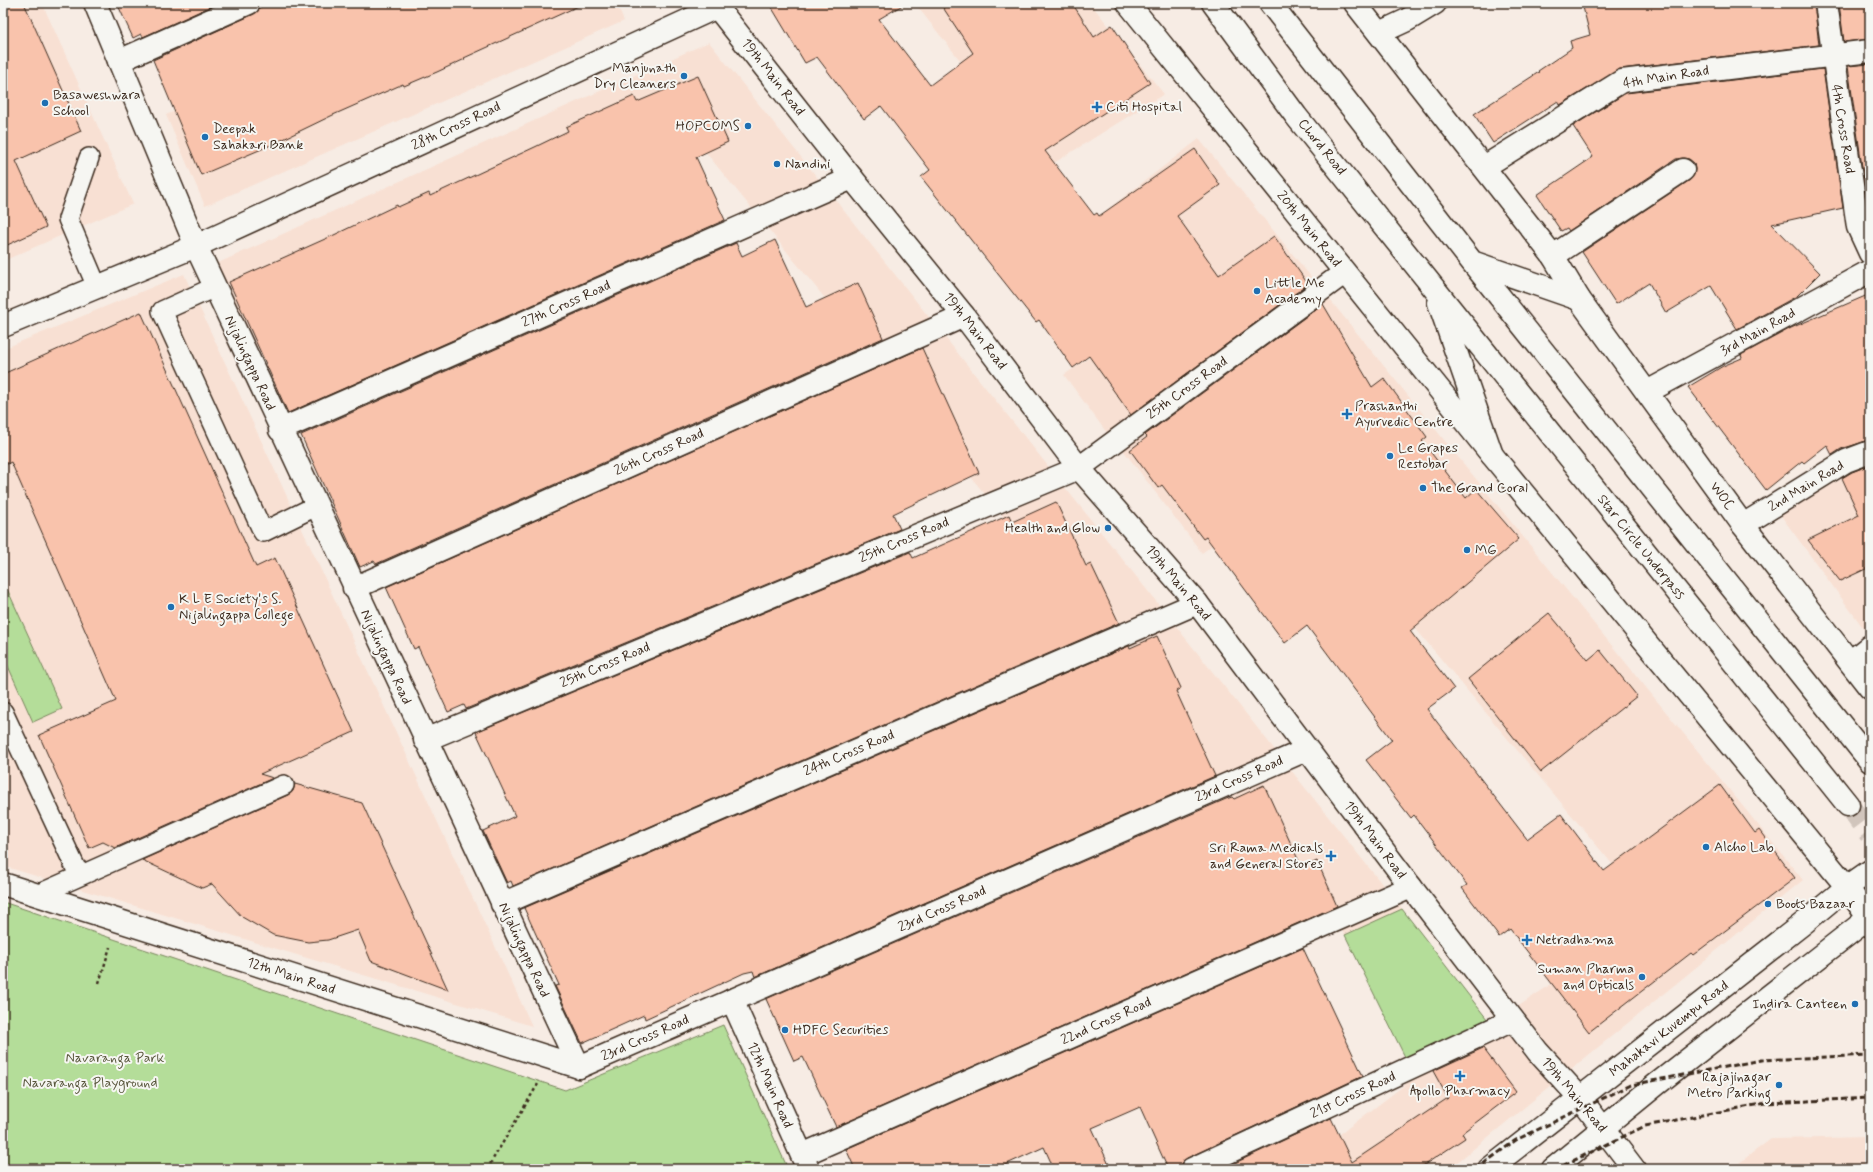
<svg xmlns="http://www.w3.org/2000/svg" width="1873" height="1172" viewBox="0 0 1873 1172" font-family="Mynerve,sans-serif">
<rect width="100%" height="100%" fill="#f7ece4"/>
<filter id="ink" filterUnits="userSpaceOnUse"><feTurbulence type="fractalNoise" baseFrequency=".025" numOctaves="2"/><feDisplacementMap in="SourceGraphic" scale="8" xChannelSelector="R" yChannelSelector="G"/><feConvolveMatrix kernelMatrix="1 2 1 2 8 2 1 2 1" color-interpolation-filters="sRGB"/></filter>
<g filter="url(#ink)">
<path fill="#f8e0d3" d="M 3,3 L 42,3 L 133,204 L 3,261 Z
M 421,3 L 616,3 L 624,21 L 205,206 L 166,115 Z
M 919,3 L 1090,3 L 1164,94 L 1046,168 L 916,5 Z
M 709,42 L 1402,909 L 1345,935 L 703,149 L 255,347 L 216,264 Z
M 1199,139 L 1316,283 L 1107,433 L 1064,375 L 1158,310 L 1090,223 Z
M 184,274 L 532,1026 L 3,866 L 3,349 Z
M 1326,295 L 1803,880 L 1449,1169 L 1294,1169 L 1431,1065 L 1547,987 L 1649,908 L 1294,483 L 1202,553 L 1123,450 Z
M 1870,464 L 1870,637 L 1779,513 Z
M 1870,1137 L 1870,1169 L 1731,1169 L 1771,1139 Z"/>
<path fill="#b4dd99" stroke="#78845c" d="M 3,580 L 62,709 L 33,722 L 3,655 Z
M 3,902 L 565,1090 L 723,1025 L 788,1169 L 3,1169 Z
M 1402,909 L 1487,1019 L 1406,1059 L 1345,935 Z"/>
<path fill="#f9c3ac" stroke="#3b2a1e" d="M 3,3 L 24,3 L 81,131 L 16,161 L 46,227 L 3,247 Z
M 117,3 L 218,3 L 143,37 L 141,34 L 133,38 Z
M 261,3 L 585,3 L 464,58 L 465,59 L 437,72 L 404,86 L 403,84 L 333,115 L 271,145 L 201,175 L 153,60 L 254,14 L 259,10 Z
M 769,3 L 906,3 L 879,19 L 930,85 L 973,53 L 940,3 L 1072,3 L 1094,37 L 1112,25 L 1150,83 L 1045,151 L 1094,215 L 1097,213 L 1099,216 L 1195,149 L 1220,185 L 1177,216 L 1219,275 L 1274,236 L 1308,284 L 1131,415 L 1089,356 L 1073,368 L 1039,320 L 1036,322 L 921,177 L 930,170 L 881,106 L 864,119 L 817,57 L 805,63 Z
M 1582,3 L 1814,3 L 1819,45 L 1620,69 L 1560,105 L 1558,101 L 1493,143 L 1474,114 L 1539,72 L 1538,71 L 1572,48 L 1570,41 L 1590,35 Z
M 1839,3 L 1866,3 L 1869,39 L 1844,42 Z
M 1870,64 L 1870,202 L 1867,203 L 1848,66 Z
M 1823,69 L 1843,208 L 1772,224 L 1820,273 L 1797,296 L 1737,329 L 1711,286 L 1666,313 L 1649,283 L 1616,304 L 1582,252 L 1690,180 L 1694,175 L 1695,169 L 1694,163 L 1689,159 L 1683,158 L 1676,159 L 1569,231 L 1567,228 L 1561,231 L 1537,195 L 1593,157 L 1573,126 L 1626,93 Z
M 698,76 L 728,142 L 696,157 L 725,220 L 288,413 L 229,282 L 334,235 L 397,205 L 398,207 L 429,193 L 430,196 L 535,147 L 568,131 L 566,127 L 634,96 L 637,102 Z
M 775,240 L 806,307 L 858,283 L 883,338 L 376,564 L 374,561 L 360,567 L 301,435 L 736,243 L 742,256 Z
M 1870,294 L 1870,440 L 1841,449 L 1832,455 L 1827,445 L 1804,463 L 1802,461 L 1766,490 L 1688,387 L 1723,366 L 1742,358 L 1741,355 L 1791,328 Z
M 1323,304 L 1372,387 L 1384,378 L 1427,437 L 1422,441 L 1466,498 L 1476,489 L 1519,539 L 1410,631 L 1454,689 L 1427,709 L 1527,839 L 1561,814 L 1604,871 L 1720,785 L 1755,833 L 1759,830 L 1795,878 L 1693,955 L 1691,953 L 1589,1032 L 1510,929 L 1499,937 L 1462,888 L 1467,885 L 1414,815 L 1411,818 L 1366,760 L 1392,740 L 1307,626 L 1285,643 L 1206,537 L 1203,539 L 1162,485 L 1158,488 L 1130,450 L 1147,437 L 1145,435 Z
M 141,312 L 256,567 L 275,558 L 354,732 L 260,774 L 273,778 L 115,848 L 103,842 L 89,848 L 39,735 L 116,701 L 11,462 L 3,466 L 3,374 Z
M 922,348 L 979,473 L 893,514 L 900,529 L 466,709 L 464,705 L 448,712 L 418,647 L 414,649 L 386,587 Z
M 1870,465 L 1870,567 L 1840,581 L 1808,540 L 1859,515 L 1842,478 L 1852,472 Z
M 1056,502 L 1086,566 L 1091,564 L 1119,623 L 513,886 L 511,881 L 507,883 L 483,831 L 515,816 L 476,732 L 910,552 L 913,558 L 1009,515 L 1012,522 Z
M 1549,613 L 1588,660 L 1600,650 L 1637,696 L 1541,772 L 1468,679 Z
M 1157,636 L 1181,688 L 1176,691 L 1215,776 L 755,977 L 753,971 L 744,973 L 645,1019 L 644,1015 L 582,1043 L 555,986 L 559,985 L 524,908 L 1129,646 L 1130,648 Z
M 295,784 L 362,803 L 448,990 L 371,961 L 358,930 L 328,940 L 308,942 L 273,935 L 242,917 L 212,884 L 202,888 L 142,860 L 288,795 L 293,791 Z
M 1264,785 L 1302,868 L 1317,861 L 1337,906 L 836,1127 L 803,1057 L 794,1061 L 766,999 L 1226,799 L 1232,797 L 1234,799 Z
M 1303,948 L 1363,1076 L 1187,1158 L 1182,1162 L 1180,1169 L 1168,1169 L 1140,1107 L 1092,1128 L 1111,1169 L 1054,1169 L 1044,1147 L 996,1169 L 855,1169 L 846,1149 Z
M 1483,1048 L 1516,1092 L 1462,1133 L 1465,1138 L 1418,1169 L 1222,1169 L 1331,1118 L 1352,1162 L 1448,1098 L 1433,1071 Z"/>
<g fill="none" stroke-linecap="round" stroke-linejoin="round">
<path stroke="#d1c5bc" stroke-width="22" stroke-dasharray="22 11" stroke-linecap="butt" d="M 1848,805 L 1870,834"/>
<g stroke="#3b2a1e" stroke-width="22">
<path id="service" d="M 89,158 L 68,219 L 97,287
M 215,287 L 162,311 L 263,532 L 316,506
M 3,712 L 79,875
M 37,895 L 284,785"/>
</g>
<g stroke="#3b2a1e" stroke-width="25">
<path id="minor" d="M 1826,3 L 1858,227 L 1870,253
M 1379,33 L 1407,20 L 1435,3
M 119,61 L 249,3
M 1484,167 L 1622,81 L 1870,51
M 196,246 L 579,1067
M 1553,256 L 1683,170
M 1647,392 L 1870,271
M 280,430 L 852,178
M 1743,525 L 1846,461 L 1870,452
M 354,588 L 964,316
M 1850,662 L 1870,646
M 425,740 L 1079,468 L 1344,273
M 502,904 L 1197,603
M 732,1000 L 808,1169
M 802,1155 L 1411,887
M 1192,1169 L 1513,1020"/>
</g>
<g stroke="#3b2a1e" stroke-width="25">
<path id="tertiary" d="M 95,3 L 196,246
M 1128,3 L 1492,455 L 1847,887 L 1870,920
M 1355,3 L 1553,256 L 1579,299 L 1743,525 L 1870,688
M 3,326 L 196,246 L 717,7 L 852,178 L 964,316 L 1079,468 L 1197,603 L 1411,887 L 1538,1052 L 1580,1098 L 1634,1169
M 3,884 L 579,1067 L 1306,750"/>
</g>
<g stroke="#3b2a1e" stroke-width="25">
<path id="secondary" d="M 1489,1169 L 1805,922 L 1847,887 L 1870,871
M 1553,1169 L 1657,1084 L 1870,917"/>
</g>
<g stroke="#3b2a1e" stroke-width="25">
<path id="primary" d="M 1213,3 L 1296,116 L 1848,805
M 1270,3 L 1472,262 L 1870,761
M 1472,262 L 1579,299
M 1439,303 L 1492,455"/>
</g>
<path stroke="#3b2a1e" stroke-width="2.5" stroke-dasharray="3 3" stroke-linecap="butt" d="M 99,983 L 110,947
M 487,1169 L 538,1084"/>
<use href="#service" stroke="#f6f6f2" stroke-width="19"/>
<use href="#minor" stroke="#f6f6f2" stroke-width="22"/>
<use href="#tertiary" stroke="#f6f6f2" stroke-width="22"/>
<use href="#secondary" stroke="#f6f6f2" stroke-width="22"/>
<use href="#primary" stroke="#f6f6f2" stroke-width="22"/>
<path stroke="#3b2a1e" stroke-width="3" stroke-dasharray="6 3" stroke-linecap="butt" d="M 1476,1169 L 1516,1140 L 1631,1085 L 1761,1060 L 1870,1055
M 1556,1169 L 1645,1126 L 1766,1103 L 1870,1098"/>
</g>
</g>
<g fill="#1f6fb2" stroke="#f6f6f2" stroke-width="1.5">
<circle cx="684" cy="76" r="4"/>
<circle cx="45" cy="103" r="4"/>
<path d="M1095 101h4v4h4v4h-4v4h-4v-4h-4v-4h4z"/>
<circle cx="748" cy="126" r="4"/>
<circle cx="205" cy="137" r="4"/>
<circle cx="777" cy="164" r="4"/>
<circle cx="1257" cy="291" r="4"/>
<path d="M1345 408h4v4h4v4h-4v4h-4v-4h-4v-4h4z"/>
<circle cx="1390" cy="456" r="4"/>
<circle cx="1423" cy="488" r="4"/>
<circle cx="1108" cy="528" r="4"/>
<circle cx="1467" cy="550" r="4"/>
<circle cx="171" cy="607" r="4"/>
<circle cx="1706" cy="847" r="4"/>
<path d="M1329 850h4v4h4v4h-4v4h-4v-4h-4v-4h4z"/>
<circle cx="1768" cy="904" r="4"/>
<path d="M1525 934h4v4h4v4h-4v4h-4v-4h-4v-4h4z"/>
<circle cx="1642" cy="977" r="4"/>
<circle cx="1855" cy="1004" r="4"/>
<circle cx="785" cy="1030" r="4"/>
<path d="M1458 1070h4v4h4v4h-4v4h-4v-4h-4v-4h4z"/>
<circle cx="1779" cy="1085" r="4"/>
</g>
<g text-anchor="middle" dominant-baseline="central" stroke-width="4" stroke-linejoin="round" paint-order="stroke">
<g font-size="14" fill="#3b2a1e" stroke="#f6f6f2" text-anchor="start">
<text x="676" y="68" text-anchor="end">Manjunath<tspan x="676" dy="16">Dry Cleaners</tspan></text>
<text x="53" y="95">Basaweshwara<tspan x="53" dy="16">School</tspan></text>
<text x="1106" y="107">Citi Hospital</text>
<text x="740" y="126" text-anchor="end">HOPCOMS</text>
<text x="213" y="129">Deepak<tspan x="213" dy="16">Sahakari Bank</tspan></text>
<text x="785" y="164">Nandini</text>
<text x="1265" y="283">Little Me<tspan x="1265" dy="16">Academy</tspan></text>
<text x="1355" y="406">Prashanthi<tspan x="1355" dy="16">Ayurvedic Centre</tspan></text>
<text x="1398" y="448">Le Grapes<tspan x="1398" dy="16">Restobar</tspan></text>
<text x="1431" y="488">The Grand Coral</text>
<text x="1100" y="528" text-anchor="end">Health and Glow</text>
<text x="1475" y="550">MG</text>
<text x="179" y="599">K L E Society's S.<tspan x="179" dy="16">Nijalingappa College</tspan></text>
<text x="1714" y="847">Alcho Lab</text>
<text x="1323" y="848" text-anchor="end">Sri Rama Medicals<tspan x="1323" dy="16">and General Stores</tspan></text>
<text x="1776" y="904">Boots Bazaar</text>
<text x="1536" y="940">Netradhama</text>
<text x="1634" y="969" text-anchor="end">Suman Pharma<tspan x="1634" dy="16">and Opticals</tspan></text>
<text x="1847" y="1004" text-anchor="end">Indira Canteen</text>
<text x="793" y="1030">HDFC Securities</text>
<text x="1771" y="1077" text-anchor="end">Rajajinagar<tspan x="1771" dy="16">Metro Parking</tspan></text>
<text x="1460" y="1091" text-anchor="middle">Apollo Pharmacy</text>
</g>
<g font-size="14" fill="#3b2a1e" stroke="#f6f6f2">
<text transform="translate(773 77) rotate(52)">19th Main Road</text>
<text transform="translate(1666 77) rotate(-9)">4th Main Road</text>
<text transform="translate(456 126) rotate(-25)">28th Cross Road</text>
<text transform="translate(1843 129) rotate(81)">4th Cross Road</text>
<text transform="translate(1322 147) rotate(51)">Chord Road</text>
<text transform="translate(1309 229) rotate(51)">20th Main Road</text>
<text transform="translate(566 304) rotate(-24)">27th Cross Road</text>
<text transform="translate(975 331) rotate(52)">19th Main Road</text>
<text transform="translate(1758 332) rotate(-29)">3rd Main Road</text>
<text transform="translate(250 363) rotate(65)">Nijalingappa Road</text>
<text transform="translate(1187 388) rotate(-36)">25th Cross Road</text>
<text transform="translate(659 452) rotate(-24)">26th Cross Road</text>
<text transform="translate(1806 486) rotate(-31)">2nd Main Road</text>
<text transform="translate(1722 496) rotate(54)">WOC</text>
<text transform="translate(904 540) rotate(-23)">25th Cross Road</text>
<text transform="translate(1641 547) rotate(51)">Star Circle Underpass</text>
<text transform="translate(1178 583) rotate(50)">19th Main Road</text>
<text transform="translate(386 657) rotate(65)">Nijalingappa Road</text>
<text transform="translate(605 665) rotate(-23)">25th Cross Road</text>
<text transform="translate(849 753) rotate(-23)">24th Cross Road</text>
<text transform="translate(1239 779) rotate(-24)">23rd Cross Road</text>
<text transform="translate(1375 840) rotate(53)">19th Main Road</text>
<text transform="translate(942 909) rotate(-24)">23rd Cross Road</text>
<text transform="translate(524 950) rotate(65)">Nijalingappa Road</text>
<text transform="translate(291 976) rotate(18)">12th Main Road</text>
<text transform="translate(1106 1021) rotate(-24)">22nd Cross Road</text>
<text transform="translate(1669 1029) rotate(-38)">Mahakavi Kuvempu Road</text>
<text transform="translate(645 1038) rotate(-24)">23rd Cross Road</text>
<text transform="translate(770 1085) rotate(66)">12th Main Road</text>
<text transform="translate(1353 1095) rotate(-25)">21st Cross Road</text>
<text transform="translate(1574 1095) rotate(50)">19th Main Road</text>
</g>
<g font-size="14" fill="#59573d" stroke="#f6f6f2">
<text x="115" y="1058">Navaranga Park</text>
<text x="90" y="1083">Navaranga Playground</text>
</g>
</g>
<rect width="1873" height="1172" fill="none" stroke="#f6f6f2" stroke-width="16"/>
<rect x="8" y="8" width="1857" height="1156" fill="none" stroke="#3b2a1e" stroke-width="1.5" filter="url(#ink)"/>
</svg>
